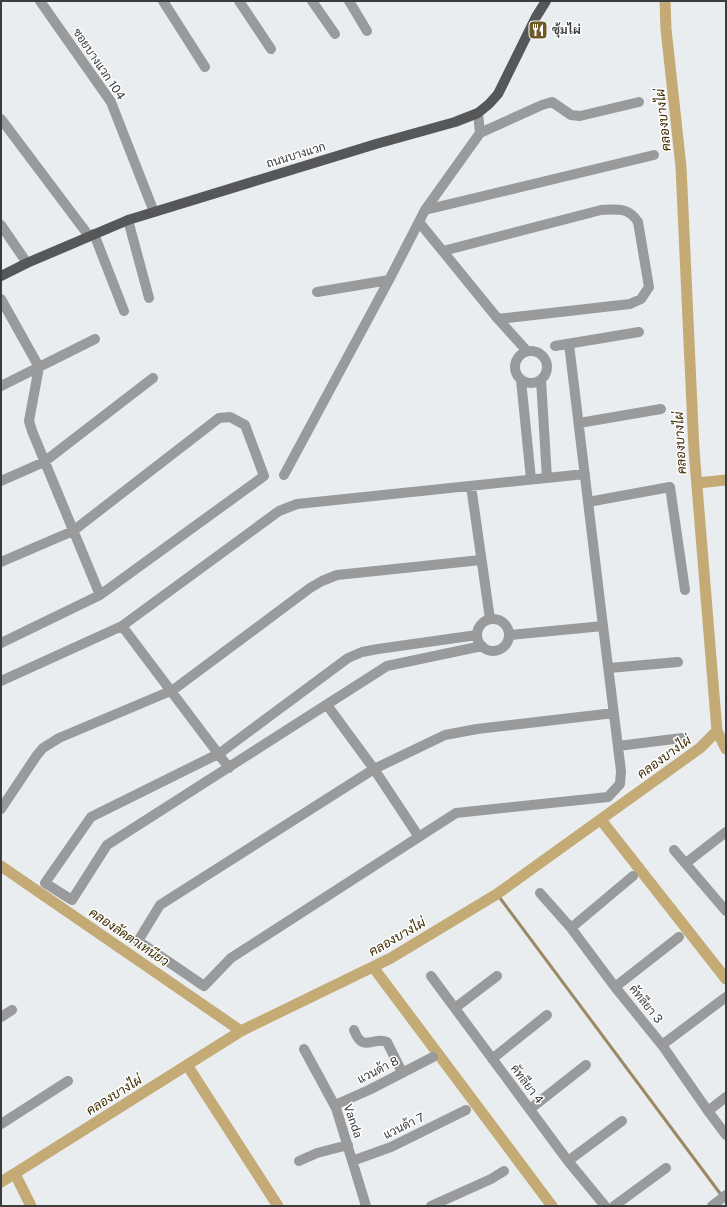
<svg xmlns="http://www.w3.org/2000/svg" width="727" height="1207" viewBox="0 0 727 1207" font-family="'Public Sans',Sarabun,sans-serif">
<rect width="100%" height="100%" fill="#eaedf0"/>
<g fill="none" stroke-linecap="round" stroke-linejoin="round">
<path stroke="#9b8964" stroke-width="3" d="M 497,894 L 722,1196"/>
<path stroke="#c4aa74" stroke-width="11" d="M 697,483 L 726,480
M 717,731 L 726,749
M 601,820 L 726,979
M 1,866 L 241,1031
M 373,967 L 552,1206
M 187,1065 L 278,1206
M 15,1174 L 31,1206
M 1,1182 L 241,1031 L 391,958 L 497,894 L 700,748 L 717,731 L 694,450 L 681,167 L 666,29 L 665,1"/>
<path stroke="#999a9b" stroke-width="10" d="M 40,1 L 111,102 L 154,212
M 163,1 L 205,67
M 239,1 L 271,49
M 312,1 L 335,34
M 349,1 L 367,31
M 1,119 L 89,236
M 480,133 L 542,105 L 552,102 L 571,115 L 580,116 L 639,102
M 425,210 L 654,155
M 128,220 L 149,298
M 419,222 L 498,319 L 527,351
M 1,225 L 27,263
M 94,234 L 124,311
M 443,251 L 601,210 C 616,209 629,207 638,222 L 649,287 L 641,299 L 630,304 L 498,319
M 317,292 L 389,280
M 1,299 L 39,367 L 29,421 L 32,431 L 100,595
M 569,344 L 603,626 L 621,771 L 620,784 L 608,797 L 456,813 L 231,958 L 204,986 L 138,941 L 160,905 L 374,769 L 445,735 L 477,729 L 614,713
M 555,346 L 639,332
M515 367a16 16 0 1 1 32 0a16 16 0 1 1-32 0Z
M 521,380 L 531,479
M 541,380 L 547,478
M 1,386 L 95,339
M 579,423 L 661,409
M 284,475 L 389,280 L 425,210 L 480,133 L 478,113
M 1,481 L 44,462 L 153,378
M 471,486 L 490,619
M 588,502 L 670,487 L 685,590
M 1,562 L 73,531 L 219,418 L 230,417 L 245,425 L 264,476 L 100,595 L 1,643
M477 635a16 16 0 1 1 32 0a16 16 0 1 1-32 0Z
M 122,626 L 229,768
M 477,635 L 378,649 L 362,652 L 348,658 L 220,753 L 91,817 L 45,883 L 72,900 L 107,845 L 387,666 L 482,646
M 510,635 L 603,626
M 609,668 L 678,662
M 1,681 L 122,626 L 279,511 L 297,504 L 585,474
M 327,705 L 374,769 L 419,837
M 618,746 L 682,738
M 1,809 L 37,755 L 43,748 L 59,738 L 173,690 L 310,588 L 322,581 L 337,575 L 481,560
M 674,850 L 726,911
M 686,863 L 726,832
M 540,893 L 571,928 L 615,987 L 662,1045 L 708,1111 L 726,1135
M 571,928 L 633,876
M 431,976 L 568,1161 L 605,1206
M 615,987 L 679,937
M 455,1008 L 497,976
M 1,1017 L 12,1010
M 354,1030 C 363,1054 373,1036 387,1042 L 402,1072
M 662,1045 L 726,997
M 304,1049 L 336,1108 L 366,1206
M 492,1059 L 547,1015
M 335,1105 L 369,1090 L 433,1057
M 530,1109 L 586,1065
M 708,1111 L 726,1097
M 1,1124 L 68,1081
M 299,1161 L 317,1153 L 348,1145
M 352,1161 L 391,1147 L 466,1110
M 568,1161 L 622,1121
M 431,1206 L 491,1179 L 504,1171
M 614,1206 L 666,1168
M 712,1206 L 726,1195"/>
<path stroke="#555759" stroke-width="10" d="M 1,276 L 27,263 L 128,220 L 376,144 L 455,122 L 478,113 L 489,104 L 498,94 L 536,17 L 546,1"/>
</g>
<defs>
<g id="restaurant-square" transform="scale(1)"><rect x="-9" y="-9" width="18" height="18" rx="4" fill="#6e5928" stroke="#fff"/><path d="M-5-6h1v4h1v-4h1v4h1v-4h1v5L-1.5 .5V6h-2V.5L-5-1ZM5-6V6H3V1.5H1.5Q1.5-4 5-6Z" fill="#fff"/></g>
</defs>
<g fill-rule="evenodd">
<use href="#restaurant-square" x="538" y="30"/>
</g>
<g text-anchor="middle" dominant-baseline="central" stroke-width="3" stroke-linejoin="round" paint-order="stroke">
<g font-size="12" font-weight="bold" fill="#3b3c3d" stroke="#fff" text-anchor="start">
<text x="552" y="30">ซุ้มไผ่</text>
</g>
<g font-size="12" fill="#3b3c3d" stroke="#fff">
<text transform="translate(99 64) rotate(56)">ซอยบางแวก 104</text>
<text transform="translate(296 155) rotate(-17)">ถนนบางแวก</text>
<text transform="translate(646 1004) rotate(51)">คัทลียา 3</text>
<text transform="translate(378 1070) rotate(-27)">แวนด้า 8</text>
<text transform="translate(527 1084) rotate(53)">คัทลียา 4</text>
<text transform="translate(353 1121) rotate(71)">Vanda</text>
<text transform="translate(404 1126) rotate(-26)">แวนด้า 7</text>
</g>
<g font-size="13" font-style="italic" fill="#3e2c00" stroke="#fff">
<text transform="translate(663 120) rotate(-96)">คลองบางไผ่</text>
<text transform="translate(680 443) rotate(-93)">คลองบางไผ่</text>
<text transform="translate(664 757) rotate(-36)">คลองบางไผ่</text>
<text transform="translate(129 937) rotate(34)">คลองลัดตาเหนียว</text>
<text transform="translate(397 937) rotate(-30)">คลองบางไผ่</text>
<text transform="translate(114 1095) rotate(-32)">คลองบางไผ่</text>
</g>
</g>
<rect width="727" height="1207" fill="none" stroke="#3b3c3d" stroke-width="4"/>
</svg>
